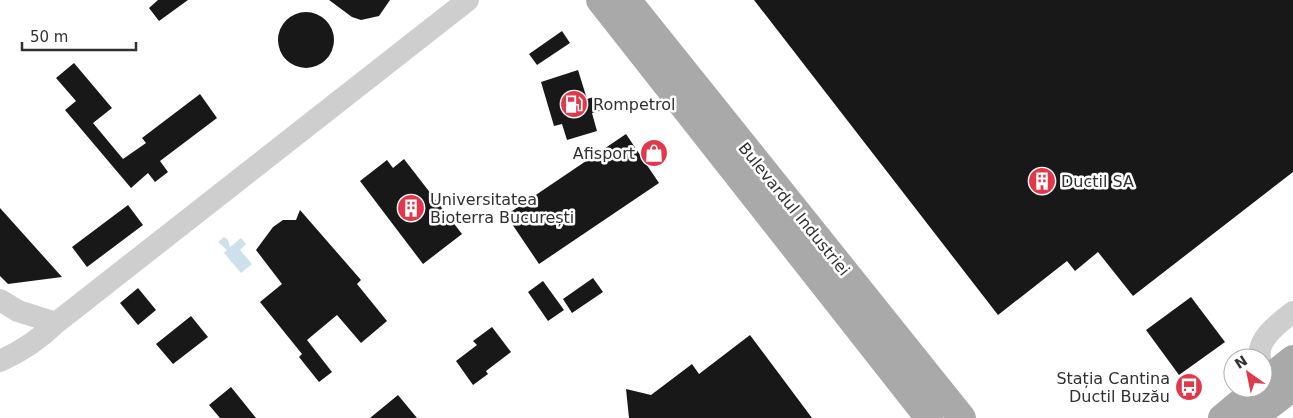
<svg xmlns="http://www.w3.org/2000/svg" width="1293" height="418" viewBox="0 0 1293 418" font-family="'DejaVu Sans',sans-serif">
<rect width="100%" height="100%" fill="#fff"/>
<path fill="#cce1ec" d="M 224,237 L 228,240 L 230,247 L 241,238 L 246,244 L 240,250 L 252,264 L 241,273 L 224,253 L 227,250 L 218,242 Z"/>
<path fill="#181818" d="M 158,0 L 188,0 L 159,21 L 149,8 Z
M 329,0 L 390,0 L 379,16 L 361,20 L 352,17 Z
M 754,0 L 1293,0 L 1293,172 L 1133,296 L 1098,252 L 1075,271 L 1067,261 L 998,315 Z
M278 40a28 28 0 1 1 56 0a28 28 0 1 1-56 0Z
M 562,31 L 570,43 L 537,65 L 529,54 Z
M 74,63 L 112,108 L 93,123 L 123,159 L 146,143 L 142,138 L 200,94 L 217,118 L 160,161 L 168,172 L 155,182 L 148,173 L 131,188 L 65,110 L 76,101 L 56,78 Z
M 578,70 L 587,99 L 597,96 L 603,110 L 592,113 L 597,131 L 567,140 L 562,124 L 554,126 L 541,82 Z
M 626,134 L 659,183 L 539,264 L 506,215 Z
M 404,159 L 462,234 L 423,264 L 360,181 L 387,160 L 393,168 Z
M 128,205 L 143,225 L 87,267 L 72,247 Z
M 0,208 L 62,277 L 8,284 L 0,276 Z
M 300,210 L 361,280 L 357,284 L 387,321 L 361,343 L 337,315 L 307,340 L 332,372 L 319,382 L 299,357 L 302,354 L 260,302 L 282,284 L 256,250 L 273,227 L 283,220 L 296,220 Z
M 593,278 L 603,292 L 572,313 L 563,299 Z
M 543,281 L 564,310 L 548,321 L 528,292 Z
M 138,288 L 156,310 L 138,325 L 120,303 Z
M 1191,297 L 1225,342 L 1179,375 L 1146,330 Z
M 191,316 L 208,337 L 173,364 L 156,344 Z
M 492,327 L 511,352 L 486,371 L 488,374 L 473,385 L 456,361 L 477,345 L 473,341 Z
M 750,335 L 812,418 L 629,418 L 626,389 L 651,395 L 692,364 L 699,374 Z
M 231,387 L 256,418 L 220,418 L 209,405 Z
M 398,395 L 417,418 L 370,418 Z"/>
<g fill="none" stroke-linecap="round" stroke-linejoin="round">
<path stroke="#cecece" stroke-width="22" d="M 0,300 L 18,311 L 56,323
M 1260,358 C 1256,339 1280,322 1293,312
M 0,361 C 22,351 39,340 56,323 L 468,0"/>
<path stroke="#a9a9a9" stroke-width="28" d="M 600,0 L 929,418
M 627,0 L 962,418
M 1263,383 L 1293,359
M 1222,418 L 1258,388
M 1253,418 L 1293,387"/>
</g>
<defs>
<g id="fuel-disc" transform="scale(1.4375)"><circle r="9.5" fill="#e2384c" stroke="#fff"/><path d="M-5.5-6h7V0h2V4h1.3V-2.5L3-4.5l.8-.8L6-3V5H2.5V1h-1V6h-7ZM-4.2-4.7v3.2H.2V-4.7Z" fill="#fff"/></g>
<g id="shop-disc" transform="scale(1.4375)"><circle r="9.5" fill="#e2384c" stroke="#fff"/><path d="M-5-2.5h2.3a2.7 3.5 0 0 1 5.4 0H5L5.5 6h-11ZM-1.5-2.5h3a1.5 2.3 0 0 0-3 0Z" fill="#fff"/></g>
<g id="building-disc" transform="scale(1.4375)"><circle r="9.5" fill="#e2384c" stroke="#fff"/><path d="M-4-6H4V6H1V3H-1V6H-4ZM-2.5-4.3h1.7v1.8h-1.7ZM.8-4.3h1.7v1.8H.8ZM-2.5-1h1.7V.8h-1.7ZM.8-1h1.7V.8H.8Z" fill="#fff"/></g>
<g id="bus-disc" transform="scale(1.4375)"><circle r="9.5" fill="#e2384c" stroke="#fff"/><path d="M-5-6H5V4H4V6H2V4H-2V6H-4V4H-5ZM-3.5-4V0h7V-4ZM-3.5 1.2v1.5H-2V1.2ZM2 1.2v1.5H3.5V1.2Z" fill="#fff"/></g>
</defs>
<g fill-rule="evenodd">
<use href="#fuel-disc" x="574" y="104"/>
<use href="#shop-disc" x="654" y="153"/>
<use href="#building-disc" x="1042" y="181"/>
<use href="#building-disc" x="411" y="208"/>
<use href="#bus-disc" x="1189" y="387"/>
</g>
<g text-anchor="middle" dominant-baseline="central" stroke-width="5" stroke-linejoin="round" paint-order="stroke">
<g font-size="16" fill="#313131" stroke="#fff" text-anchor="start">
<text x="593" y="104">Rompetrol</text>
<text x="635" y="153" text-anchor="end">Afisport</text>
<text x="1061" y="181">Ductil SA</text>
<text x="430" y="199">Universitatea<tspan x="430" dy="18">Bioterra București</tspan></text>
<text x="1170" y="378" text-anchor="end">Stația Cantina<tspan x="1170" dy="18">Ductil Buzău</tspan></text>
</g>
<g font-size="16" fill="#313131" stroke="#fff">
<text transform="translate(794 209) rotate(51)">Bulevardul Industriei</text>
</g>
</g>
<g transform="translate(1248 373) rotate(327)"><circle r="24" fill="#ffffff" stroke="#adadad"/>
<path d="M0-4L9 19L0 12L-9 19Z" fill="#e2384c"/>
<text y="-8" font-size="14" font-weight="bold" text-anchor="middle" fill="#313131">N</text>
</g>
<path d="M22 42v8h114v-8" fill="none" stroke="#313131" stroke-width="2.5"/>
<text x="30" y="42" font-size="15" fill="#313131" stroke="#ffffff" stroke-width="4" paint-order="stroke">50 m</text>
</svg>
